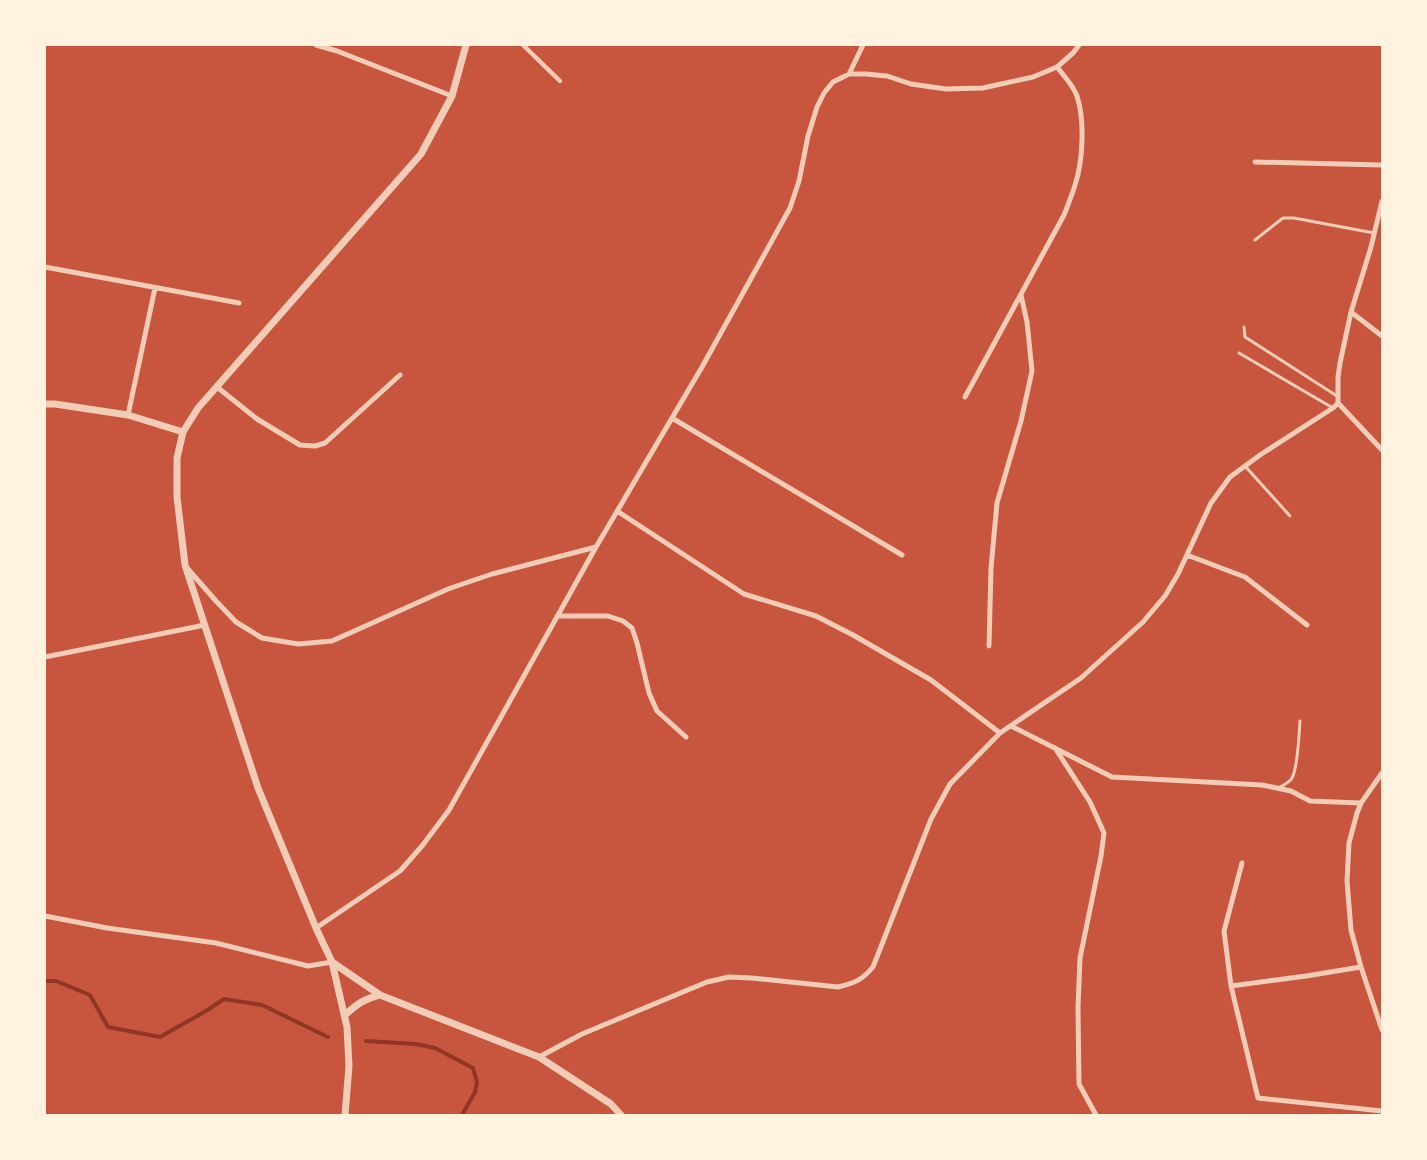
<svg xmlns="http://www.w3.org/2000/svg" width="1427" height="1160" viewBox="0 0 1427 1160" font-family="'DM Sans',sans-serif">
<rect width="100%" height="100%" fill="#c8553d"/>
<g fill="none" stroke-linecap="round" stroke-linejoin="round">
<path stroke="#8f3625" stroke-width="4" d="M 45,981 L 56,981 L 90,995 L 108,1027 L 160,1037 L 206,1011 L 224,999 L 262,1005 L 328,1037
M 366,1041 L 416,1044 L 435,1048 L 473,1068 L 477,1082 L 475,1092 L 462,1115"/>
<path stroke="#f1ccb7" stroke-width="3" d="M 1255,240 L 1283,218 L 1294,218 L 1374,233
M 1244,327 L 1245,337 L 1337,396
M 1239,353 L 1333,408
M 1245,466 L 1290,516
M 1279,788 C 1283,785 1289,783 1292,778 C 1298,767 1299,734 1300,721"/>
<path stroke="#f1ccb7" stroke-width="4.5" d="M 523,45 L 560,81"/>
<path stroke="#f1ccb7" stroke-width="5" d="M 316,45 L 337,51 L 452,96
M 849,74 L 863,45
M 1255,162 L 1382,165
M 45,267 L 239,303
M 1351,312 L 1382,336
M 217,387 L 257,419 L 300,445 L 315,446 L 325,443 L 400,375
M 965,397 L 1064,215 C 1068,205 1072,195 1075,185 C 1083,161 1085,121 1077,96 C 1073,85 1064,76 1057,67
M 1338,403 L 1382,450
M 128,415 L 155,288
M 672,418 L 902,555
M 617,511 L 744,594 L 816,616 L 853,635 L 931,680 L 1000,733
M 1187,555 L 1245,577 L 1307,625
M 187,568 L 216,601 L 236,622 L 262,638 L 298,644 L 332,641 L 448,589 L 492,574 L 596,547
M 557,616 L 608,616 L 623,621 L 632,628 L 637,643 L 649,693 L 657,711 L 686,737
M 989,646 L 991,568 L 997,503 L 1021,421 L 1032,371 L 1027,322 L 1021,295
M 45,657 L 205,625
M 1011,726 L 1112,777 L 1262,785 L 1291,791 L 1310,801 L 1361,803
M 1055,748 L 1090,802 L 1104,833 L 1101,856 L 1080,958 L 1078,1007 L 1079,1084 L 1096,1115
M 1382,773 L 1361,803 L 1357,813 L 1349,843 L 1347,881 L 1351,930 L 1361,967 L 1382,1030
M 1242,863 L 1224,931 L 1231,986 L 1258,1098 L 1382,1111
M 45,916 L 107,928 L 216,943 L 308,966 L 332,962
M 316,928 L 400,871 L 422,846 L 449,810 L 596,547 L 702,367 L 790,208 L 799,181 L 808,136 L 817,107 L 824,93 L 833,82 L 849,74 L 866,74 L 887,76 L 911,84 L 946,89 L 983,88 L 1033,77 L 1057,67 L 1073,53 L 1079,45
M 1231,986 L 1306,976 L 1361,967
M 539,1057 L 582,1034 L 707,982 L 729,977 L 752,978 L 838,987 C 855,983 862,980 873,967 L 931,819 L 950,784 L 1000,733 L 1081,678 L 1143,622 L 1165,596 L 1178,574 L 1211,503 L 1230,477 L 1260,455 L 1333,408 L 1338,403 L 1338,377 L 1340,363 L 1351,312 L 1371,247 L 1382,201"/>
<path stroke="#f1ccb7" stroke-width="7" d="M 45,404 L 55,404 L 128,415 L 183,432
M 332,962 L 380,995 L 539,1057 L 611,1104 L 621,1115
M 345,1015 C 357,1004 364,999 380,995
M 345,1115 L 349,1066 L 347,1027 L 332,962 L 316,928 L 258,788 L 185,565 L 177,497 L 177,458 L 183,432 L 198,408 L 421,154 L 452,96 L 466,45"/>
</g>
<rect width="1427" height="1160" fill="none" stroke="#fff3e0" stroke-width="92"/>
</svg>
